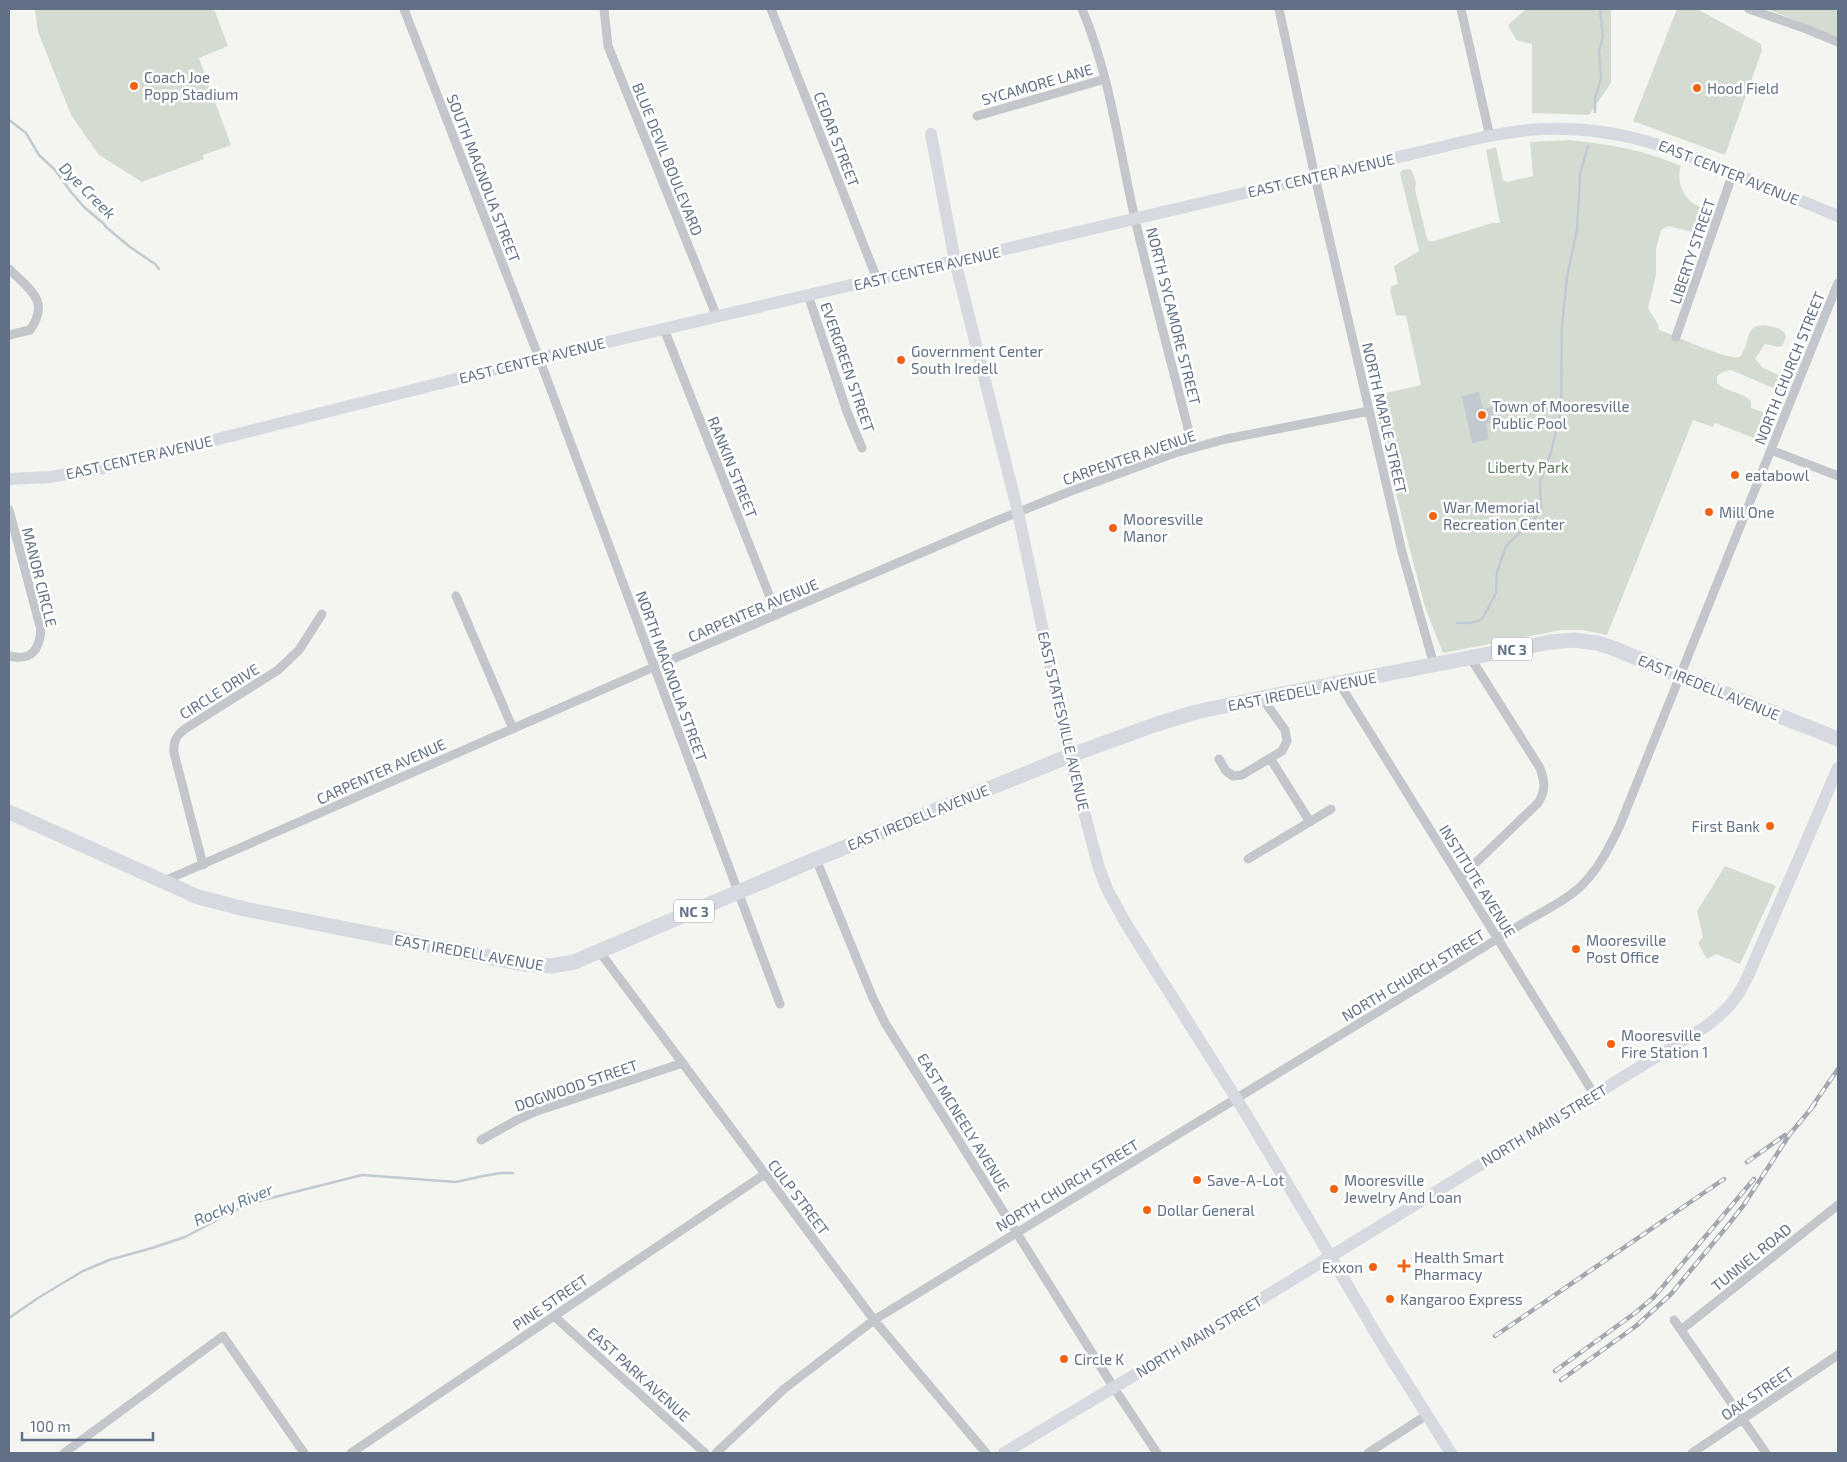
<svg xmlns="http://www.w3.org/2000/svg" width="1847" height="1462" viewBox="0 0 1847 1462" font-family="'Exo 2',sans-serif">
<rect width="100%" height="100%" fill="#f4f5f0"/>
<path fill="#d4dcd1" d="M 35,9 L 214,9 L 228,46 L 199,58 L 231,145 L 203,155 L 204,159 L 142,182 L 99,155 L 71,115 L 38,32 Z
M 1526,9 L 1611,9 L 1611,83 L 1589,115 L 1532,113 L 1532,44 L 1516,40 L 1508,25 Z
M 1677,9 L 1697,9 L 1761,44 L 1762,50 L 1725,155 L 1633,121 Z
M 1767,9 L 1838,9 L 1838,37 Z
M 1570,140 C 1612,145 1641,149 1681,166 C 1676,180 1683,198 1696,205 C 1701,207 1706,209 1711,211 L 1713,215 L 1706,233 L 1703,235 L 1668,226 L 1661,230 L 1656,249 L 1656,275 L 1648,308 L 1658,324 L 1659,330 C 1677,336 1725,360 1740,357 C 1752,342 1742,319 1774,327 C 1779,328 1784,331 1786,336 L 1783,345 L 1780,347 L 1765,344 L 1755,359 L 1762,367 L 1784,378 L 1786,381 L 1783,389 L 1780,391 L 1731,370 L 1723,372 L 1717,376 L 1717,383 C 1728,393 1741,391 1751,401 L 1751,408 L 1774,416 L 1764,442 L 1715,423 L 1713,427 L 1693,420 L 1607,635 L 1583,630 L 1561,630 L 1443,653 L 1425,607 L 1412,558 L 1372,396 L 1421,385 L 1406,316 L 1396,315 L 1390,290 L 1392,286 L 1398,284 L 1394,266 L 1419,251 L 1400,173 L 1402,170 L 1409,169 L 1412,171 L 1416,183 L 1415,189 L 1427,239 L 1429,241 L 1434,241 L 1492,223 L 1500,223 L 1486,150 L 1496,147 L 1503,180 L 1507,182 L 1533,176 L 1530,142 Z
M 1725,866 L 1776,886 L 1740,964 L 1716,954 L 1707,959 L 1698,943 L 1703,937 L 1697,911 Z"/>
<path fill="#c1cad1" d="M 1479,392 L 1483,409 L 1497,406 L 1500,421 L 1486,424 L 1489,439 L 1472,443 L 1462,396 Z"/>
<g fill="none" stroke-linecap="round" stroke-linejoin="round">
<path stroke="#c1cad1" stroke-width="2.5" d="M 1595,112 L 1595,99 L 1601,78 L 1599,51 L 1603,37 L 1600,9
M 9,120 L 26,133 L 39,155 L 55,170 L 71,192 L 84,207 L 104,224 L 106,227 L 130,247 L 155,264 L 159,269
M 1457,623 L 1470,623 L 1478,621 L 1483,618 L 1496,593 L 1497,572 L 1506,546 L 1536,517 L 1541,508 L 1540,482 L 1551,452 L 1561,410 L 1562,326 L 1567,277 L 1577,230 L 1580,174 L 1588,146
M 9,1318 L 38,1298 L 83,1271 L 109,1260 L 152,1248 L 185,1237 L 236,1210 L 263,1200 L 362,1175 L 456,1182 L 483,1176 L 501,1173 L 513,1173"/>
<path stroke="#c3c6ca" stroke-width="9" d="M 404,9 L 539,358 L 780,1004
M 604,9 L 608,46 L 717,317
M 771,9 L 877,279
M 1082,9 C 1110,75 1119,149 1135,219 C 1153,296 1174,372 1193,448
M 1279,9 L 1315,177 L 1402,552 L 1434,665
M 1461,9 L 1490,137
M 1749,9 L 1804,28 L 1838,42
M 977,116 L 1105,79
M 9,269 C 29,289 51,301 30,330 L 9,335
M 808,295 L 847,412 L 862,448
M 664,329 L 777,615
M 1676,337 L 1733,173
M 1771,450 L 1838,476
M 9,510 L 41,630 C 39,651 31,661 9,656
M 456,596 L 513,729
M 1339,683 L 1594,1094
M 1270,758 L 1310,822
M 1219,759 L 1226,771 L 1233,776 L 1242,775 L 1282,751 L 1287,741 L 1285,730 L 1262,698
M 816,859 L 872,996 L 885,1023 L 1114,1388 L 1157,1453
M 1248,859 L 1331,809
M 203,865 L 174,753 C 173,740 177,734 188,727 L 278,670 L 299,650 L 322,614
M 1460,878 L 1538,803 C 1546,790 1545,782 1540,768 L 1470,657
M 164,881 L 654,667 L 991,523 L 1071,491 L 1175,453 L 1226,439 L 1369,411
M 599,951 L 874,1320 L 986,1453
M 481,1140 L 517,1120 L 537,1111 L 683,1063
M 554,1316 L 705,1453
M 1674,1320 L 1766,1453
M 1681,1330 L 1838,1205
M 64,1453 L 223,1336 L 304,1453
M 351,1453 L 765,1174
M 716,1453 L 784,1389 L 874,1320 L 1520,925 C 1539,913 1563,903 1580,887 C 1598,870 1609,848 1620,825 L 1838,283
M 1368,1453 L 1427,1415
M 1692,1453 L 1838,1355"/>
<path stroke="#d6d9df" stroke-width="12" d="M 931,134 L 955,261 L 1018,512 L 1069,756 L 1099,868 L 1107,889 L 1125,922 L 1246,1114 L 1384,1347 L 1451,1453
M 9,479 L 50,477 L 99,469 L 548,356 L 1420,152 C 1460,143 1501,131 1543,129 C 1616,126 1667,146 1733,173 C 1768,187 1803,202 1838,216
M 1004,1453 L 1230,1318 L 1705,1027 C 1727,1011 1737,999 1748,976 L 1838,768"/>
<path stroke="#d6d9df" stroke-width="15" d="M 9,812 L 198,897 L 245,909 L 524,964 L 551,966 L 574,962 L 816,859 L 1069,756 L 1154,725 L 1196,712 L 1262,698 L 1551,642 L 1574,640 L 1597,643 L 1613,648 L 1680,676 L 1838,739"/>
<g stroke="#a3a8af" stroke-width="4.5">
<path id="rail" d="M 1811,1108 L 1838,1069
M 1747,1162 L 1785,1135
M 1495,1336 L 1724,1179
M 1555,1371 L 1635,1313 L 1654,1297 L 1754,1179
M 1561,1380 L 1636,1326 L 1671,1294 L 1729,1224 L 1743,1206 L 1790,1134 L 1815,1104"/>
</g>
<use href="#rail" stroke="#fff" stroke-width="2.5" stroke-dasharray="8" stroke-linecap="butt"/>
</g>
<g fill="#f16313" stroke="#fff" stroke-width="2">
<circle cx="134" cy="86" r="5"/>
<circle cx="1697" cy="88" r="5"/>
<circle cx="901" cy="360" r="5"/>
<circle cx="1482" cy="415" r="5"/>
<circle cx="1735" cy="475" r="5"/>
<circle cx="1709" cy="512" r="5"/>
<circle cx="1433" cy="516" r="5"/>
<circle cx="1113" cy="528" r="5"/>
<circle cx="1770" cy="826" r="5"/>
<circle cx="1576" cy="949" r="5"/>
<circle cx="1611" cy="1044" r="5"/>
<circle cx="1197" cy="1180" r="5"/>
<circle cx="1334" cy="1189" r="5"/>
<circle cx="1147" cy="1210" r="5"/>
<path d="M1401.5 1258.5h5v5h5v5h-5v5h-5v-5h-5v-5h5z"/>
<circle cx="1373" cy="1267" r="5"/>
<circle cx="1390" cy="1299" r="5"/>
<circle cx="1064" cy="1359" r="5"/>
</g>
<g text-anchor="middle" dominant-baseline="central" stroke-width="5" stroke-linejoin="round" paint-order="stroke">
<g fill="#fff" stroke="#909ba9" stroke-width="1">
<rect x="1492" y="637.5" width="40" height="23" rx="4"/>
<rect x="674" y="899.5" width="40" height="23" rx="4"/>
</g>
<g font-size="14" font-weight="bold" fill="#617084">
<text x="1512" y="649">NC 3</text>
<text x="694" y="911">NC 3</text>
</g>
<g font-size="15" fill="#617084" stroke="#fff" text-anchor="start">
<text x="144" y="77">Coach Joe<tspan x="144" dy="17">Popp Stadium</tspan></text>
<text x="1707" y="88">Hood Field</text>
<text x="911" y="351">Government Center<tspan x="911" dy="17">South Iredell</tspan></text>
<text x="1492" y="406">Town of Mooresville<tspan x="1492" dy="17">Public Pool</tspan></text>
<text x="1745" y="475">eatabowl</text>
<text x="1443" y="507">War Memorial<tspan x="1443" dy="17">Recreation Center</tspan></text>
<text x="1719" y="512">Mill One</text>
<text x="1123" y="519">Mooresville<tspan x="1123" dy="17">Manor</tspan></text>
<text x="1760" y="826" text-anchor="end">First Bank</text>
<text x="1586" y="940">Mooresville<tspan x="1586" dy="17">Post Office</tspan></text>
<text x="1621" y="1035">Mooresville<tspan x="1621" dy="17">Fire Station 1</tspan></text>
<text x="1207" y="1180">Save-A-Lot</text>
<text x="1344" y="1180">Mooresville<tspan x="1344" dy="17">Jewelry And Loan</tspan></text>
<text x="1157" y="1210">Dollar General</text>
<text x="1414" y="1257">Health Smart<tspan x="1414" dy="17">Pharmacy</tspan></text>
<text x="1363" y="1267" text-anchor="end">Exxon</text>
<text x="1400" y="1299">Kangaroo Express</text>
<text x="1074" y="1359">Circle K</text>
</g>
<g font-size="15" fill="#617084" stroke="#fff">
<text transform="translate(1037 84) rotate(-16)">SYCAMORE LANE</text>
<text transform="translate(837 139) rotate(69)">CEDAR STREET</text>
<text transform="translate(668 159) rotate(68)">BLUE DEVIL BOULEVARD</text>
<text transform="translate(1729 172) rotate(22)">EAST CENTER AVENUE</text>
<text transform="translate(1321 175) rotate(-13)">EAST CENTER AVENUE</text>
<text transform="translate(484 178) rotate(69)">SOUTH MAGNOLIA STREET</text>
<text transform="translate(1692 251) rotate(-71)">LIBERTY STREET</text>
<text transform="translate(927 268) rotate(-13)">EAST CENTER AVENUE</text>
<text transform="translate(1174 316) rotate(76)">NORTH SYCAMORE STREET</text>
<text transform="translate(532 360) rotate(-14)">EAST CENTER AVENUE</text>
<text transform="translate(848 367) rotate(71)">EVERGREEN STREET</text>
<text transform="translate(1789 368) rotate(-68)">NORTH CHURCH STREET</text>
<text transform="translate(1385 418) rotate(77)">NORTH MAPLE STREET</text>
<text transform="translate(139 457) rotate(-13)">EAST CENTER AVENUE</text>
<text transform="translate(1129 457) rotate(-19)">CARPENTER AVENUE</text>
<text transform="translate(733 467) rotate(68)">RANKIN STREET</text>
<text transform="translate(40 577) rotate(76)">MANOR CIRCLE</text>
<text transform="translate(753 610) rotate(-23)">CARPENTER AVENUE</text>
<text transform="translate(672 676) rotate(70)">NORTH MAGNOLIA STREET</text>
<text transform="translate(1709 687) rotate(22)">EAST IREDELL AVENUE</text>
<text transform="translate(219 691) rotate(-32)">CIRCLE DRIVE</text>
<text transform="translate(1302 691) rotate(-11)">EAST IREDELL AVENUE</text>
<text transform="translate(1064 721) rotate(77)">EAST STATESVILLE AVENUE</text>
<text transform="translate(381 771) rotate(-24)">CARPENTER AVENUE</text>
<text transform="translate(918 817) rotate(-22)">EAST IREDELL AVENUE</text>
<text transform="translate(1478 881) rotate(58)">INSTITUTE AVENUE</text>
<text transform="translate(469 952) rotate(10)">EAST IREDELL AVENUE</text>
<text transform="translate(1413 975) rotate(-31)">NORTH CHURCH STREET</text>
<text transform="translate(576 1085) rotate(-19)">DOGWOOD STREET</text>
<text transform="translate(964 1122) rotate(58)">EAST MCNEELY AVENUE</text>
<text transform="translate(1544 1125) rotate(-31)">NORTH MAIN STREET</text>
<text transform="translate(1067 1185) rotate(-31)">NORTH CHURCH STREET</text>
<text transform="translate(799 1197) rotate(53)">CULP STREET</text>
<text transform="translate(1751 1257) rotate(-39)">TUNNEL ROAD</text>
<text transform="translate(550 1302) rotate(-34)">PINE STREET</text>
<text transform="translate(1199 1336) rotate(-31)">NORTH MAIN STREET</text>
<text transform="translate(639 1374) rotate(42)">EAST PARK AVENUE</text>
<text transform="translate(1757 1393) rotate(-34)">OAK STREET</text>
</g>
<g font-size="15" fill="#627a60" stroke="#fff">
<text x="1528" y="467">Liberty Park</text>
</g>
<g font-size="16" font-style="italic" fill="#617989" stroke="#fff">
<text transform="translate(88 190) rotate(45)">Dye Creek</text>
<text transform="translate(233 1204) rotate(-23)">Rocky River</text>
</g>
</g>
<rect width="1847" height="1462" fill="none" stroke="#617084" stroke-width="20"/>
<path d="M22 1432v8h131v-8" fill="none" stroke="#617084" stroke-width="2.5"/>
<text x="30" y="1432" font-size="15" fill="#617084" stroke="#ffffff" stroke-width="4" paint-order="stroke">100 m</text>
</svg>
